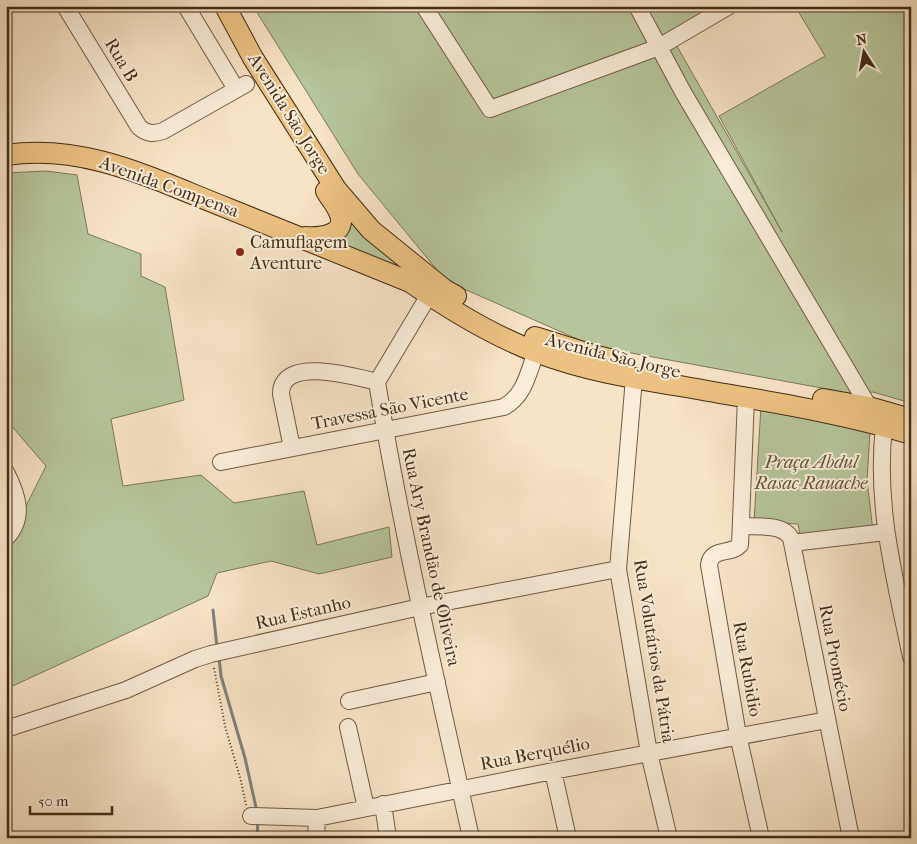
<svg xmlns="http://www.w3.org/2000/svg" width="917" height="844" viewBox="0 0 917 844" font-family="'IM FELL French Canon',serif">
<rect width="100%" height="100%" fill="#f7e3c5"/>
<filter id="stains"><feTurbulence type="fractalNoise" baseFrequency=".004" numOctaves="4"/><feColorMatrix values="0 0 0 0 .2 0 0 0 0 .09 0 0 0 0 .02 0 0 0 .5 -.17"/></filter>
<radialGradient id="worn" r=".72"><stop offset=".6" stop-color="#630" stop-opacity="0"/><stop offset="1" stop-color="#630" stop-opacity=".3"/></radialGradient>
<path fill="#b6c59a" stroke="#7c7858" d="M 253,6 L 731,6 L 673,39 L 782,232 L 719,116 L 825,56 L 795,6 L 911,6 L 911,403 L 873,392 L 841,396 L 838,391 L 593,346 L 446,281 L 358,174 Z
M 46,171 L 77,175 L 88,234 L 141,254 L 141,276 L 165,287 L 184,400 L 111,419 L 123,486 L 201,475 L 234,503 L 304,491 L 317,545 L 389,527 L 392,557 L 319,574 L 271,561 L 217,573 L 208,596 L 6,689 L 6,546 L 46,466 L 9,423 L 6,424 L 6,173 Z
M 327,184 L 404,274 L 324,241 L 339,235 Z
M 761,406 L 870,431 L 867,480 L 873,531 L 802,544 L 798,524 L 754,522 Z"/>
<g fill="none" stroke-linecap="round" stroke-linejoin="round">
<path stroke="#7c827c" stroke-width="3" d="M 213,610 L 217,647
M 219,658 L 221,676 L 245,758 L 257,812
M 257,838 L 258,820"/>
<g stroke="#705a42" stroke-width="18">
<path id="minor" d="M 65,6 L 139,127 C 147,134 153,134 163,131 L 246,84
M 186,6 L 236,89
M 424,6 L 490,109 L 659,47 L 729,6
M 637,6 L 683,92 L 869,407
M 429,295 L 377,382 C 402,535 438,686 471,838
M 634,378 L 618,569 L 649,753 L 669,838
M 746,398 L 740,545 C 731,555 711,547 709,565 L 738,735 L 761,838
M 884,426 C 875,507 895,578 911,657
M 292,448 L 281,394 C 281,355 356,377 377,382
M 221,462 L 504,407 C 525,395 528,373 536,352
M 6,472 C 17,494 26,517 6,538
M 741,526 C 756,527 782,523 791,538 L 851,838
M 792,543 L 886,532
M 349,701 L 437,682
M 348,727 L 366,808
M 6,729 L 126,690 L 195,659 L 211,654 L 420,607 L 618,569
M 553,771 L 568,838
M 383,804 L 388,838
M 251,816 L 317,818 L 553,771 L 827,720
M 6,837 L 7,838
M 316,838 L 317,818"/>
</g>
<g stroke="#432c17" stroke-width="22">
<path id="major" d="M 225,6 L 253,58 L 336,189 L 371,230 L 445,290 L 456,296
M 6,155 C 86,143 155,180 227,208 C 288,233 349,257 410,282 C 449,309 491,335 536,352 C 582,370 631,378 680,386 C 757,400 836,411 911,434
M 305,237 C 321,238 349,235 339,212 C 336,205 330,198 326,191
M 535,337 L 593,355 L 617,361
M 823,399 L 869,407 L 911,419"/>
</g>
<path stroke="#432c17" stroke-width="2" stroke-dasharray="1 2.5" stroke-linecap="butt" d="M 214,668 L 225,726 L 241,781 L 246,805"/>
<use href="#minor" stroke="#faedd9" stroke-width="16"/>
<use href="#major" stroke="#ecc282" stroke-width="20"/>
</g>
<circle fill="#8f2418" stroke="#faedd9" stroke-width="2" cx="240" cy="252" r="5"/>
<g text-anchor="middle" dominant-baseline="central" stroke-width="4" stroke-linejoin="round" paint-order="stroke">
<g font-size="18" fill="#432c17" stroke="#faedd9">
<text transform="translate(121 60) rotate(59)">Rua B</text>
<text transform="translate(289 114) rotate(58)">Avenida São Jorge</text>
<text transform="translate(169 187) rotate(20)">Avenida Compensa</text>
<text transform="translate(613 356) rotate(14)">Avenida São Jorge</text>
<text transform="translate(390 409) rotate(-11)">Travessa São Vicente</text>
<text transform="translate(431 557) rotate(78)">Rua Ary Brandão de Oliveira</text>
<text transform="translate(303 613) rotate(-13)">Rua Estanho</text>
<text transform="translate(654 651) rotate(81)">Rua Volutários da Pátria</text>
<text transform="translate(835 658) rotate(79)">Rua Promécio</text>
<text transform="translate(747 669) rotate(80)">Rua Rubidio</text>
<text transform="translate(535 754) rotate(-11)">Rua Berquélio</text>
</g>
<g font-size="18" fill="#432c17" stroke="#faedd9" text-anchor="start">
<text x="250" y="242">Camuflagem<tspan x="250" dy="21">Aventure</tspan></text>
</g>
<g font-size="18" font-style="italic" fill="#605238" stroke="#faedd9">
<text x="811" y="462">Praça Abdul<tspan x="811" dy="21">Rasac Rauache</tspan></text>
</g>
</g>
<rect width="917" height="844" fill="none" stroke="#f7e3c5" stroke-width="25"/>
<rect x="8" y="8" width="902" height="829" fill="none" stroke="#432c17" stroke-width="2.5"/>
<rect x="12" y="12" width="892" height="819" fill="none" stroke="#432c17"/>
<g transform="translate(864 52) rotate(349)" stroke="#faedd9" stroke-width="4" paint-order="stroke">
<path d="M0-4L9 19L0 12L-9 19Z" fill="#432c17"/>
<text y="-8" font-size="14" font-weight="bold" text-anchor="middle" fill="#432c17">N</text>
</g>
<path d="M30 806v8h82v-8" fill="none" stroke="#432c17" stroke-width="2.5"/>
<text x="38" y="806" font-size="15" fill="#432c17" stroke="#faedd9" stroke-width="4" paint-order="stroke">50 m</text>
<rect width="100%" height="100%" filter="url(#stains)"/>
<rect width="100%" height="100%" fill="url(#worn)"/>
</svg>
